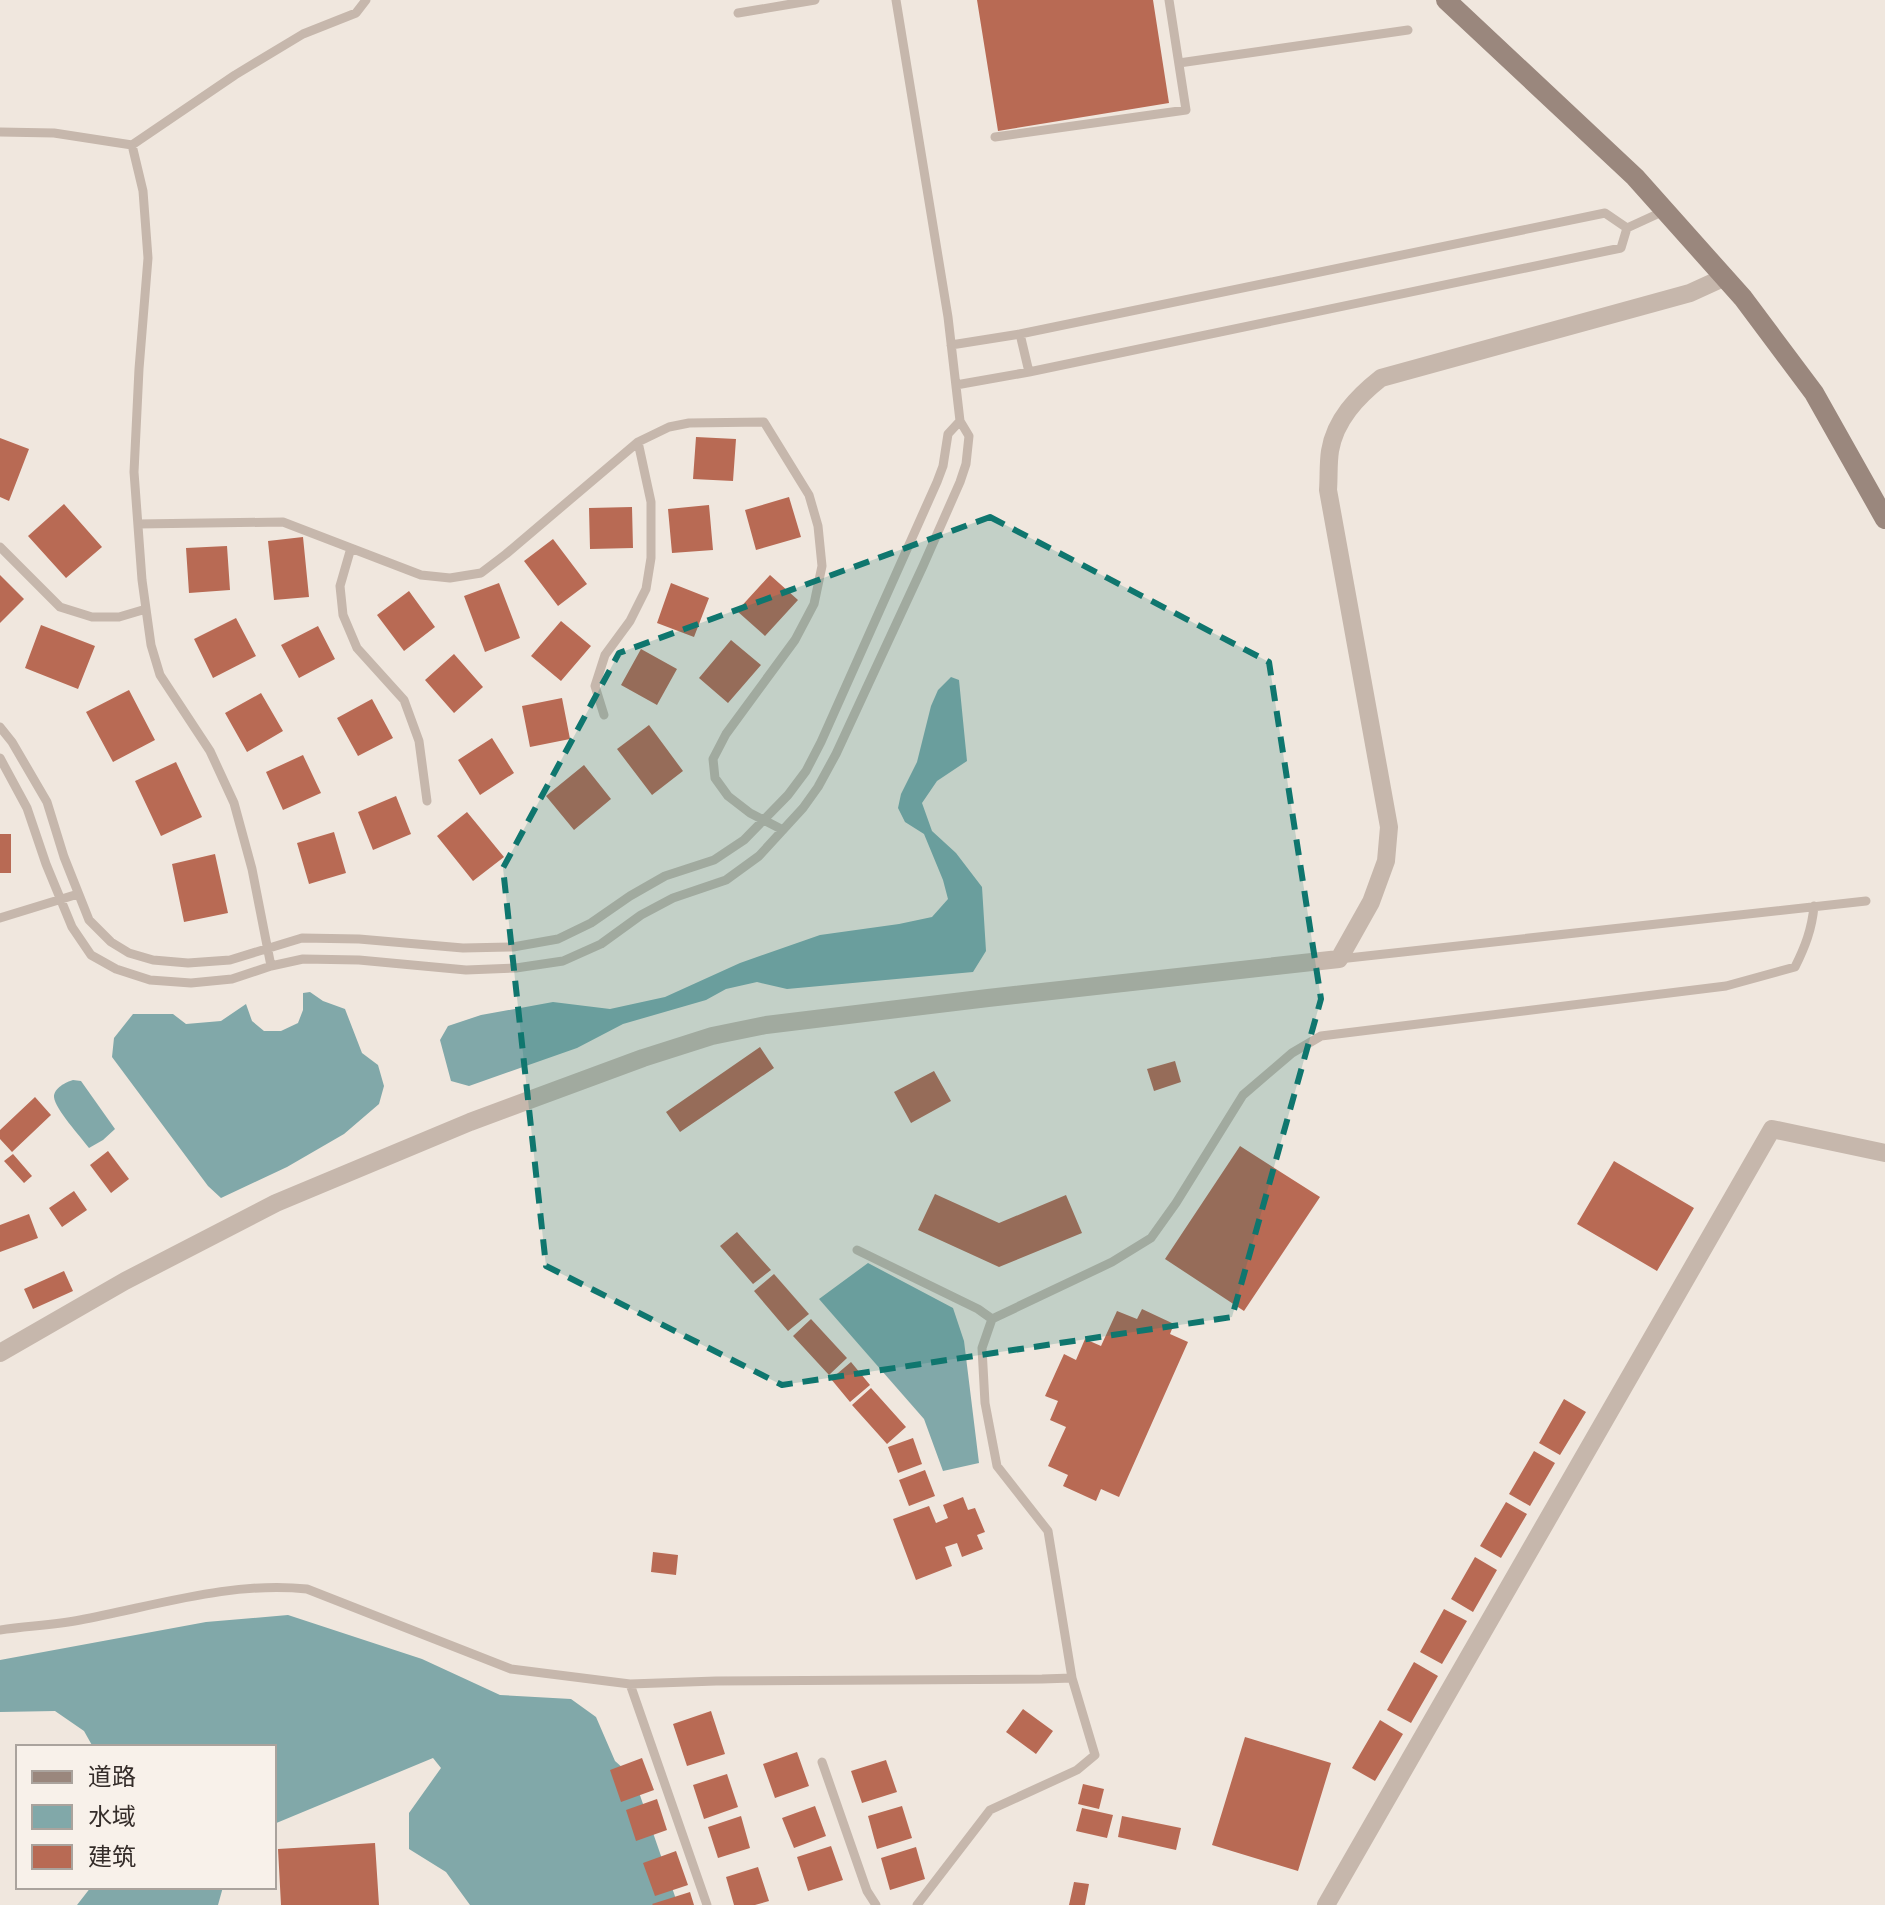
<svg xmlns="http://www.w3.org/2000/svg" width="1885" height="1905" viewBox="0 0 1885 1905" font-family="'Nunito Sans','Noto Sans SC',sans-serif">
<rect width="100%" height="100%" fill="#f0e7de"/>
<path fill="#81a8a9" d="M 951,677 L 959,680 L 967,761 L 937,781 L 922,803 L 932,831 L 956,853 L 982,887 L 986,951 L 973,972 L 787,989 L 757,982 L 726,989 L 706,1000 L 623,1024 L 577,1048 L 469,1086 L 451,1081 L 440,1040 L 448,1026 L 481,1015 L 553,1002 L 610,1009 L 665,997 L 740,963 L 820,935 L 899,924 L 932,917 L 948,899 L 943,880 L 924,834 L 905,822 L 898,808 L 901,794 L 917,762 L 931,706 L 938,690 Z
M 310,992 L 323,1001 L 345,1009 L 362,1053 L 378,1065 L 384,1086 L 379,1104 L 344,1134 L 287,1167 L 221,1198 L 208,1186 L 112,1057 L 114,1038 L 133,1014 L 173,1014 L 186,1024 L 221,1021 L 246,1004 L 252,1021 L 264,1031 L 281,1031 L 298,1023 L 303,1010 L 303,993 Z
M 73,1080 L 81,1081 L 115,1129 L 103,1140 L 89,1148 C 81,1137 55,1109 54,1097 C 54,1088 66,1082 73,1080 Z
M 868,1263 L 953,1308 L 964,1341 L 979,1463 L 943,1471 L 924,1419 L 819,1299 Z
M 288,1615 L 422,1659 L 500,1695 L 571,1699 L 596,1717 L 615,1761 L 634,1778 L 678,1905 L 470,1905 L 446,1872 L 409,1849 L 409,1813 L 441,1768 L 433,1758 L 274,1824 L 274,1747 L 93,1747 L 84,1731 L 55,1711 L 0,1712 L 0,1660 L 206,1622 Z
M 91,1887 L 223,1887 L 218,1905 L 77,1905 Z"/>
<path fill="#b86a54" d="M 977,0 L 1153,0 L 1169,103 L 998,131 Z
M 696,437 L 736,439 L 733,481 L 693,479 Z
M 0,438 L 29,449 L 9,501 L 0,497 Z
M 789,497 L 801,537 L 756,550 L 745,510 Z
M 64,504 L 102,547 L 66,578 L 28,536 Z
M 709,505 L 713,550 L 672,553 L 668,509 Z
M 632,507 L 633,548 L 590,549 L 589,508 Z
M 303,537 L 309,597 L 274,600 L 268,541 Z
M 553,539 L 587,584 L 558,606 L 524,561 Z
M 227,546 L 230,590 L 189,593 L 186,548 Z
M 0,575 L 24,599 L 0,623 Z
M 770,575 L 798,600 L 765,636 L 737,611 Z
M 499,583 L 520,638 L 485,652 L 464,596 Z
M 671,583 L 709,598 L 694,637 L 657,623 Z
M 409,591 L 435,627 L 404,651 L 377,615 Z
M 236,618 L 256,656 L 213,678 L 194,639 Z
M 561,621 L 591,646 L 561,681 L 531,656 Z
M 41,625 L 95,646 L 78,689 L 25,668 Z
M 318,626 L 335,659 L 299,678 L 281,645 Z
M 731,640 L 761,665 L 728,703 L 699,678 Z
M 641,649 L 677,669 L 657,705 L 621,685 Z
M 454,654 L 483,687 L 454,713 L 425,680 Z
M 129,690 L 155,740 L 113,762 L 86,712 Z
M 261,693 L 283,731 L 247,752 L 225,713 Z
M 562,698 L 570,739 L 530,747 L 522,706 Z
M 372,699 L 393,738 L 358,756 L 337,718 Z
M 649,725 L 683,771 L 652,795 L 617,749 Z
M 492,738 L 514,773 L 480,795 L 458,760 Z
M 303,755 L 321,793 L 283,810 L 266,772 Z
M 176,762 L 202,817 L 161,836 L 135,781 Z
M 584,765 L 611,799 L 574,830 L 546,796 Z
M 396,796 L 411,834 L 373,850 L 358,812 Z
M 467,812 L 504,857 L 473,881 L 437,836 Z
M 334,832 L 346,873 L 309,884 L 297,843 Z
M 0,834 L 11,834 L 11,873 L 0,873 Z
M 215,854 L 228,913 L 184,922 L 172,864 Z
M 760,1047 L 774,1068 L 680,1132 L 666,1112 Z
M 1175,1061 L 1181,1082 L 1154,1091 L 1147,1069 Z
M 934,1071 L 951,1101 L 911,1123 L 894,1092 Z
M 35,1097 L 51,1115 L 12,1152 L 0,1139 L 0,1130 Z
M 1240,1146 L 1320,1197 L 1244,1311 L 1165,1259 Z
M 108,1151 L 129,1179 L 111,1193 L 90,1165 Z
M 13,1154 L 32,1176 L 24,1183 L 4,1161 Z
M 1614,1161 L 1694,1208 L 1657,1271 L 1577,1224 Z
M 74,1191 L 87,1210 L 62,1227 L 49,1208 Z
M 935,1194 L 999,1223 L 1066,1195 L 1082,1233 L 999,1267 L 918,1230 Z
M 29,1214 L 38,1238 L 0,1252 L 0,1225 Z
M 737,1232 L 771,1270 L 753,1284 L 720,1246 Z
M 64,1271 L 73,1291 L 33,1309 L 24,1289 Z
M 774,1274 L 809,1314 L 788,1331 L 754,1291 Z
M 1142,1309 L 1174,1324 L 1170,1334 L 1188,1342 L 1119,1497 L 1101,1489 L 1096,1501 L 1063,1486 L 1068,1475 L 1048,1466 L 1066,1427 L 1050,1420 L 1058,1401 L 1045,1396 L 1064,1354 L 1076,1360 L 1085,1339 L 1101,1346 L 1117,1311 L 1137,1319 Z
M 811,1319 L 847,1358 L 829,1375 L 793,1336 Z
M 851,1362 L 870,1385 L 850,1402 L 831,1379 Z
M 871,1388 L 906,1427 L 887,1444 L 852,1405 Z
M 1564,1399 L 1586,1412 L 1560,1455 L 1539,1443 Z
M 913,1438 L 922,1464 L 898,1473 L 888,1447 Z
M 1534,1451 L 1555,1463 L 1530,1506 L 1509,1494 Z
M 925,1470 L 935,1496 L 909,1506 L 899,1480 Z
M 963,1497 L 968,1510 L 975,1508 L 985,1532 L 977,1535 L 983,1549 L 962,1557 L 957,1543 L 945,1547 L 952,1566 L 916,1580 L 893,1519 L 929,1506 L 936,1523 L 948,1518 L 943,1505 Z
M 1506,1502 L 1527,1514 L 1501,1558 L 1480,1546 Z
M 653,1552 L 678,1555 L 676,1575 L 651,1572 Z
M 1475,1557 L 1497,1570 L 1473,1612 L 1451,1599 Z
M 1444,1609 L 1467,1621 L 1442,1664 L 1420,1652 Z
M 1414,1662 L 1438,1676 L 1411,1723 L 1387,1710 Z
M 1023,1709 L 1053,1731 L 1036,1754 L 1006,1732 Z
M 711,1711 L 725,1754 L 687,1766 L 673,1724 Z
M 1380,1720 L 1403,1734 L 1375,1781 L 1352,1768 Z
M 1245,1737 L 1331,1763 L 1298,1871 L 1212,1845 Z
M 797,1752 L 809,1786 L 775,1798 L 763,1764 Z
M 642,1758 L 654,1790 L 621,1802 L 610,1770 Z
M 886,1760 L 897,1792 L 862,1803 L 851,1771 Z
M 727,1774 L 738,1807 L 704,1819 L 693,1785 Z
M 1083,1784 L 1104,1789 L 1099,1809 L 1078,1804 Z
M 657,1799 L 667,1830 L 636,1841 L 626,1810 Z
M 815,1806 L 826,1836 L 794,1848 L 782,1818 Z
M 902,1806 L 912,1838 L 877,1849 L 868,1816 Z
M 1082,1808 L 1113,1815 L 1107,1838 L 1076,1831 Z
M 741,1816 L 750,1848 L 718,1858 L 708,1827 Z
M 1122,1816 L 1181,1828 L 1176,1850 L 1118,1837 Z
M 375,1843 L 379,1905 L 281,1905 L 278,1849 Z
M 831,1846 L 843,1880 L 808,1891 L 797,1857 Z
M 916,1847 L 925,1879 L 890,1890 L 881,1858 Z
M 676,1851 L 688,1885 L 655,1896 L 643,1863 Z
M 758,1867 L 769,1901 L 755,1905 L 734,1905 L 726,1877 Z
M 1074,1882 L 1089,1884 L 1085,1905 L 1069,1905 Z
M 690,1892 L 694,1905 L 653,1905 L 652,1904 Z"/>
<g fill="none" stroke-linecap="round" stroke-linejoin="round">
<path stroke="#c6b7ac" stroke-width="9" d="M 738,13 L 815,0
M 1179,63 L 1408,30
M 0,132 L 54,133 L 132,145 L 235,75 L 303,34 L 356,13 L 366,0
M 995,137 L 1186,110 L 1169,0
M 132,145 L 143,191 L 148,258 L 139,369 L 134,472 L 142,580 L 151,645 L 160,675 L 210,751 L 234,803 L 252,869 L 271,966
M 1627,228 L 1664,211
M 1020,334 L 1029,372
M 951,345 L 1020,334 L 1605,213 L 1627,228 L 1621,248 L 1029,372 L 956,385
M 138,524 L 283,522 L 421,575 L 450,578 L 481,573 L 506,554 L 638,442 L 669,427 L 689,423 L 764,422 L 809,495 L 818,526 L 822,566 L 814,604 L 795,640 L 726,734 L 713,759 L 715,778 L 728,796 L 750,813 L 783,830
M 0,547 L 60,607 L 92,617 L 119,617 L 146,609
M 351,548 L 340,586 L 343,615 L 357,648 L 404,700 L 419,741 L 427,801
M 604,715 L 595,686 L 605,655 L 630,621 L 646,589 L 651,558 L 651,502 L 638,442
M 0,727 L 12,742 L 47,802 L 64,857 L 89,920 L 111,942 L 129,953 L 153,960 L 188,963 L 230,960 L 302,938 L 359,939 L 463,948 L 513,947 L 558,939 L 591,923 L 630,896 L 665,876 L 714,860 L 744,840 L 788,795 L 806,771 L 821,742 L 937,482 L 943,466 L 948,434 L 960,421
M 0,758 L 27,808 L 46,864 L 72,927 L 91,955 L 116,969 L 150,980 L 191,983 L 232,979 L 271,966 L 303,959 L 359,960 L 466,970 L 516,968 L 563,961 L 601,944 L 641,915 L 673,898 L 726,880 L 759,856 L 803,808 L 818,787 L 836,754 L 923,566 L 960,482 L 966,464 L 969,436 L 960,421 L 948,317 L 896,0
M 0,918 L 78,894
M 1339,959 L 1866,901
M 857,1250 L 978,1309 L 992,1319
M 0,1630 C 27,1626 54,1625 80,1620 C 155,1606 230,1581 307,1589 L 511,1669 L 630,1684 L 716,1681 L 1042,1679 L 1072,1678
M 630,1684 L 707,1905
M 822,1762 L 867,1891 L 876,1905
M 917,1905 L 990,1810 L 1077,1770 L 1095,1755 L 1072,1678 L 1048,1531 L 997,1466 L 985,1403 L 982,1348 L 992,1319 L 1112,1262 L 1151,1238 L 1176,1203 L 1243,1095 L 1292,1053 L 1321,1036 L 1726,986 L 1795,967 C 1805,947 1812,929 1814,906"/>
<path stroke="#c6b7ac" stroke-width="18" d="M 0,1353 L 125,1281 L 276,1203 L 470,1122 L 643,1058 L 712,1036 L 766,1025 L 988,998 L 1339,959 L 1371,902 L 1386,861 L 1389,827 L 1328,490 C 1329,477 1328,464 1330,451 C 1335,420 1357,397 1381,378 L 1690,293 L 1725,277
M 1326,1905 L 1772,1129 L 1885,1153"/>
<path stroke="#9a877d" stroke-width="20" d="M 1446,0 L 1635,177 L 1743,298 L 1814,393 L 1885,519"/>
</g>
<path fill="#0f766e" fill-opacity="0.2" stroke="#0f766e" stroke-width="6" stroke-dasharray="16 10" stroke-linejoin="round" d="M 990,517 L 1269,662 L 1321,999 L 1232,1317 L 782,1385 L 546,1266 L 503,868 L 619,653 Z"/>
<rect x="16" y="1745" width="260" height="144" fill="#f8f1ea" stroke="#aaa39d" stroke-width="2"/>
<rect x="32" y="1771" width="40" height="12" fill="#9a877d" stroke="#aaa39d" stroke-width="2"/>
<text x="88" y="1785" font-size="24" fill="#352d2a">道路</text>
<rect x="32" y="1805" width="40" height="24" fill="#81a8a9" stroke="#aaa39d" stroke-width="2"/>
<text x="88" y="1825" font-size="24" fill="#352d2a">水域</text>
<rect x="32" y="1845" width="40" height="24" fill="#b86a54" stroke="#aaa39d" stroke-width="2"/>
<text x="88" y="1865" font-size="24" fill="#352d2a">建筑</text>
</svg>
